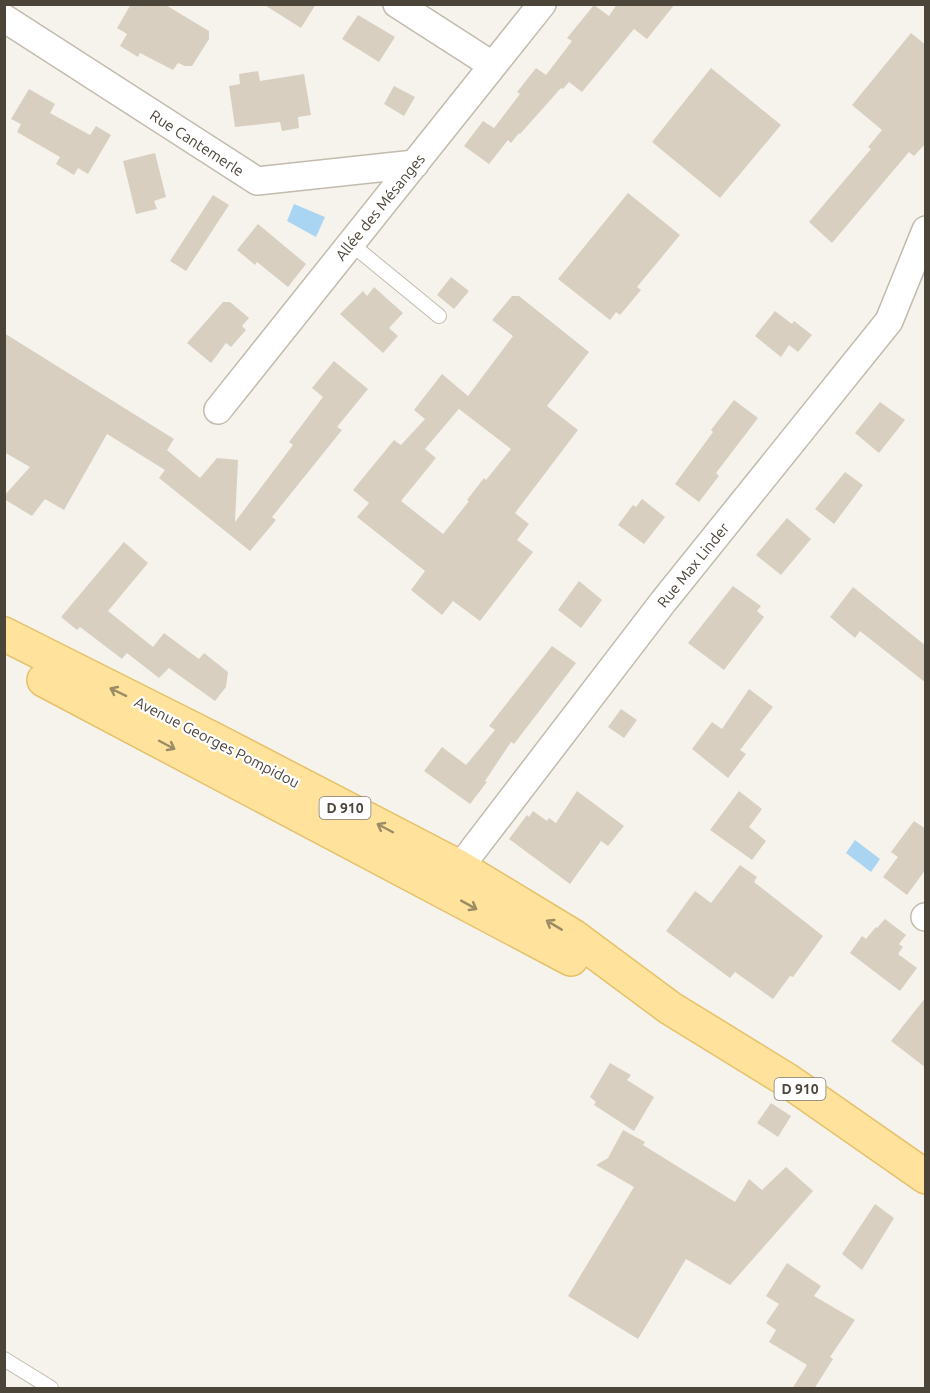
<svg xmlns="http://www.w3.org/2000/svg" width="930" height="1393" viewBox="0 0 930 1393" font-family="Ubuntu,sans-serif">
<rect width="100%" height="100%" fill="#f6f3ec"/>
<path fill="#a9d4f2" d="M 294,204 L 325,217 L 316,237 L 287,221 Z
M 855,840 L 880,859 L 871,872 L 846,853 Z"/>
<path fill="#d8cfc1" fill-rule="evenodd" d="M 131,4 L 164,4 L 209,31 L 209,39 L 192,66 L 185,66 L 178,63 L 173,70 L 140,53 L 138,57 L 120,46 L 127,34 L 117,28 Z
M 263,4 L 316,4 L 301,28 Z
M 617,4 L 675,4 L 647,39 L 634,29 L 582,92 L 569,82 L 563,89 L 561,88 L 520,134 L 519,133 L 511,143 L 508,140 L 489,164 L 464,146 L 483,121 L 494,128 L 520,94 L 517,92 L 536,68 L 546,75 L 572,41 L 567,38 L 594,5 L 609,16 Z
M 358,15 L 395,37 L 379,62 L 342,39 Z
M 911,33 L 926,45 L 926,143 L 914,156 L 909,152 L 832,243 L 809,222 L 871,149 L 868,147 L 882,130 L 852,105 Z
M 711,68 L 781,125 L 720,198 L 652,142 Z
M 258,71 L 260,81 L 304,74 L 311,115 L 298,117 L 299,128 L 282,131 L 280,122 L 235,127 L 229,86 L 240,84 L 239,74 Z
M 394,86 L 415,97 L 404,116 L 384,104 Z
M 29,89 L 55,104 L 50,113 L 90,135 L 96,126 L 111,135 L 88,174 L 78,168 L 74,175 L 56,164 L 60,157 L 17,132 L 21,124 L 11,119 Z
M 155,153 L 166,197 L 154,201 L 157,209 L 136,214 L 123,161 Z
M 628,193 L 680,235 L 637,287 L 641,290 L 620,315 L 616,312 L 610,320 L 558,279 Z
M 213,195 L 229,205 L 186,271 L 170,261 Z
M 258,224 L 306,264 L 288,287 L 257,262 L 255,265 L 237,250 Z
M 451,277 L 469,291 L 454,309 L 437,295 Z
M 374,287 L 403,313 L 389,328 L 398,336 L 383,353 L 340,314 L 363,291 L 367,296 Z
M 512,296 L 519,296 L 589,352 L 547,406 L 578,430 L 515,513 L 529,524 L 517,540 L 533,552 L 480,621 L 453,601 L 442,615 L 411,590 L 425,571 L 357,517 L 369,503 L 353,490 L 394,440 L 401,445 L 425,419 L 414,410 L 442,374 L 468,396 L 513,336 L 492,320 ZM 463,404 L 459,409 L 511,449 L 486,480 L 484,478 L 467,500 L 469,501 L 443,534 L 401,501 L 436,458 L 425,449 Z
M 223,302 L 230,302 L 249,318 L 242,326 L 246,330 L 231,347 L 226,343 L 211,363 L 187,343 Z
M 775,311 L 792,324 L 794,321 L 812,335 L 798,352 L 789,345 L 781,357 L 755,336 Z
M 4,333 L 174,439 L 167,450 L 200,478 L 217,458 L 238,460 L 235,522 L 293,445 L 289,442 L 323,397 L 312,388 L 334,361 L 368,389 L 337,427 L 342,430 L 272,517 L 276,520 L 250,551 L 159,478 L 165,470 L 107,434 L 64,510 L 45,499 L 32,516 L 4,499 L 4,496 L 30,467 L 4,452 Z
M 734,400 L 758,418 L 716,473 L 719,476 L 699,502 L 675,484 L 713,432 L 711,430 Z
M 880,402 L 905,420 L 879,453 L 855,433 Z
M 845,472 L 863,485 L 834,524 L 815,509 Z
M 642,499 L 665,517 L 644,544 L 618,525 L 633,505 L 636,507 Z
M 787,518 L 811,539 L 781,575 L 756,555 Z
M 124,542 L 148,563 L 108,611 L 153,647 L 164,633 L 199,659 L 204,653 L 228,672 L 226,687 L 215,701 L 169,668 L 159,678 L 127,653 L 122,659 L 80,627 L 77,630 L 61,617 Z
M 579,581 L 602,600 L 581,628 L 558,610 Z
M 733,586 L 761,606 L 757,611 L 764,617 L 724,670 L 688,643 Z
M 853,587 L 926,646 L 926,683 L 860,631 L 855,638 L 830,617 Z
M 552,646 L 576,663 L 514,744 L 511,742 L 485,781 L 487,782 L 470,804 L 424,771 L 442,747 L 466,765 L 495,730 L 489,726 Z
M 749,689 L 773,707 L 740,750 L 746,754 L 728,778 L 692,749 L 712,722 L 722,729 Z
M 621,709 L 637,720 L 624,738 L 608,727 Z
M 577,791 L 624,826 L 608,846 L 601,841 L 570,884 L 509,839 L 527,815 L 529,817 L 533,811 L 547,821 L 549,818 L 556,823 Z
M 739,791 L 762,809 L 749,827 L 766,841 L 752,860 L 710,830 Z
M 914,821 L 926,829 L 926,869 L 907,895 L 883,877 L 898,857 L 891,852 Z
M 740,865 L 757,877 L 754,882 L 823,936 L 793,977 L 790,976 L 773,999 L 735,972 L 730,978 L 666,931 L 695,891 L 711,903 Z
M 885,919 L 906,935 L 899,944 L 903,947 L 898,954 L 917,968 L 900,991 L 850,953 L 862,936 L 866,939 L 876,927 L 877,928 Z
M 926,997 L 926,1068 L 891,1041 Z
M 610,1063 L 631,1075 L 627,1080 L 654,1097 L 634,1131 L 594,1105 L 596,1102 L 590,1097 Z
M 771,1103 L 791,1116 L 778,1137 L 757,1123 Z
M 623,1130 L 645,1142 L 643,1145 L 735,1202 L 749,1179 L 762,1190 L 786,1167 L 813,1191 L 730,1285 L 686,1259 L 638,1339 L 568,1296 L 634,1187 L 596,1165 L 608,1158 Z
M 875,1204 L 894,1218 L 862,1270 L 842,1254 Z
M 787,1263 L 821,1286 L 814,1296 L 855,1320 L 830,1357 L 833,1359 L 814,1389 L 792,1389 L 807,1365 L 769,1342 L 776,1330 L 766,1323 L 779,1304 L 766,1296 Z"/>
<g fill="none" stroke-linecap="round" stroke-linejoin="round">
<g stroke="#c2bbae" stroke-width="16">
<path id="lane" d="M 350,243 L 439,316
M 4,1359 L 51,1388"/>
</g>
<g stroke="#c2bbae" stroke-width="30">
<path id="street" d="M 397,4 L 492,65
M 4,18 L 257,181 L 415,164
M 218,410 L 542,4
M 447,882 L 463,863 L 663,602 L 889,321 L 926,230
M 925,917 L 926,917"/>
</g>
<g stroke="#e6c16a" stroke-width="36">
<path id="primary" d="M 4,634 L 213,739 L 459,867 L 573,936 L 670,1008 L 787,1080 L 926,1177
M 44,680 L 571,959"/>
</g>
<use href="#lane" stroke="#fff" stroke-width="14"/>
<use href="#street" stroke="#fff" stroke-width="27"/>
<use href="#primary" stroke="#ffe39c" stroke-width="33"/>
</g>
<defs><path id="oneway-shaft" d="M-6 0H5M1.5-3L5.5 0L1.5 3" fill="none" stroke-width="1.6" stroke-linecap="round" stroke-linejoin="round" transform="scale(1.5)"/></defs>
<g stroke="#9c8c66">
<use href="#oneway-shaft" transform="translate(118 692) rotate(-154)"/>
<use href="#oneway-shaft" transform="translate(167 745) rotate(28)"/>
<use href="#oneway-shaft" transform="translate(385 828) rotate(-152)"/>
<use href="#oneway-shaft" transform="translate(469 905) rotate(29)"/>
<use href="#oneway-shaft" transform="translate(554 925) rotate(-149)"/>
</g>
<g text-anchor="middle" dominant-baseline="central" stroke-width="4.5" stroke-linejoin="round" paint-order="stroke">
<g fill="#fff" stroke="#817c74" stroke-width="1.5">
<rect x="319.5" y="797" width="51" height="22" rx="4.5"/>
<rect x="774.5" y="1078" width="51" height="22" rx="4.5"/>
</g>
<g font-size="14" font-weight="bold" fill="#4b4439">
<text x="345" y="808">D 910</text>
<text x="800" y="1089">D 910</text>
</g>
<g font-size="15" fill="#4b4439" stroke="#fff">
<text transform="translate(197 143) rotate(33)">Rue Cantemerle</text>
<text transform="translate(380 207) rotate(-51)">Allée des Mésanges</text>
<text transform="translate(693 565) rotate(-51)">Rue Max Linder</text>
<text transform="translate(217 742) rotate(27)">Avenue Georges Pompidou</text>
</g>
</g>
<rect width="930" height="1393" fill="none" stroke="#4b4439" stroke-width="12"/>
</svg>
